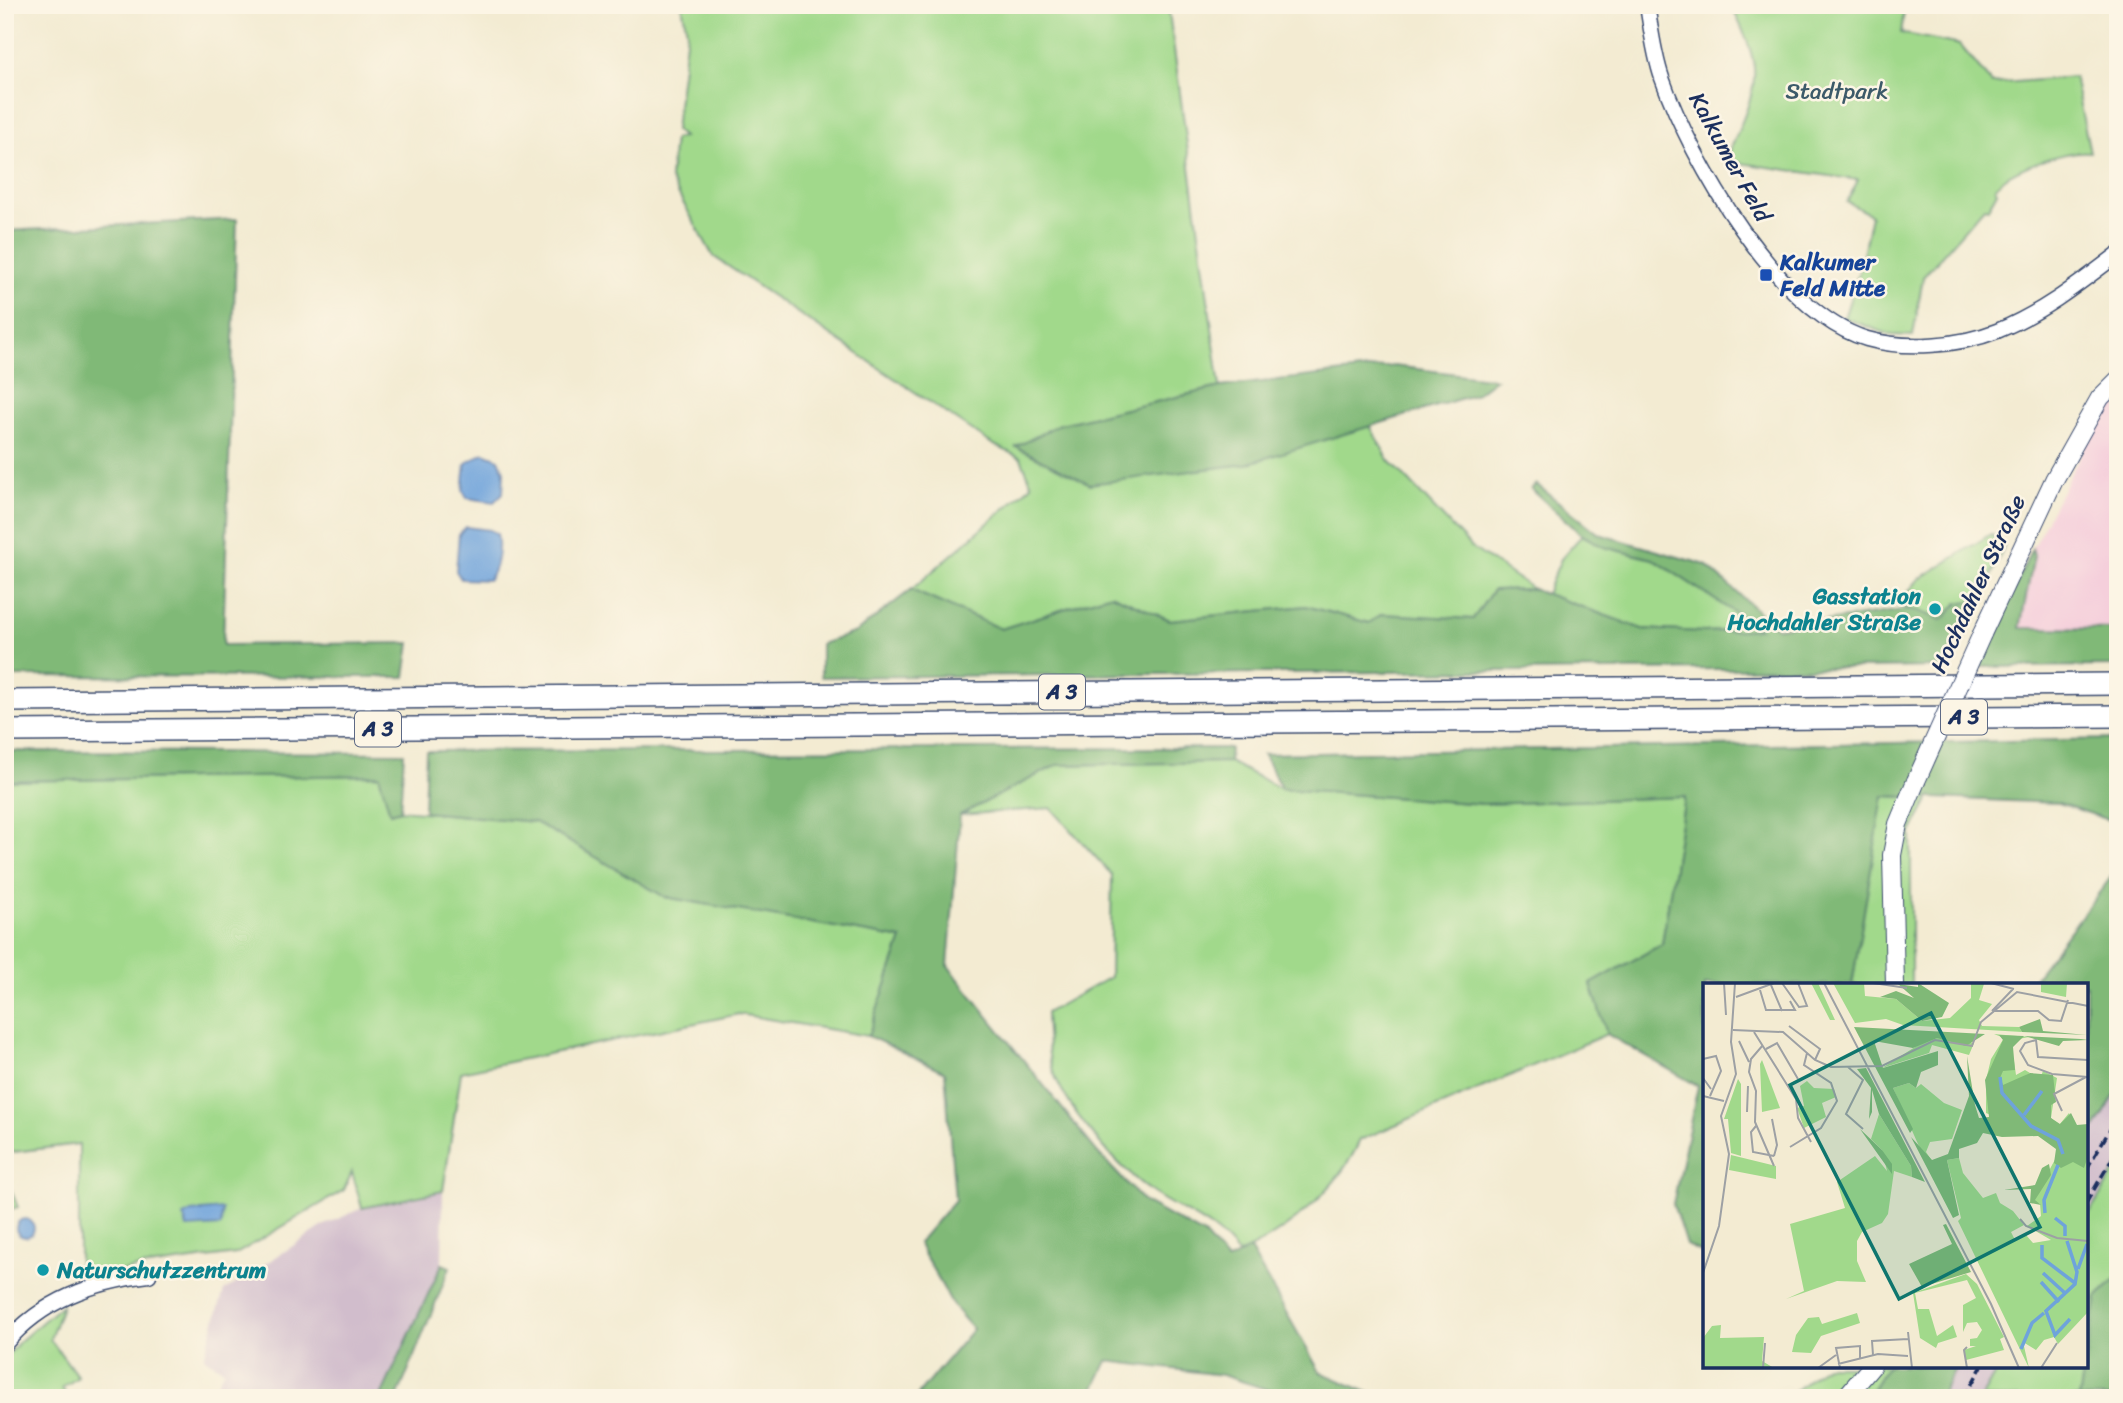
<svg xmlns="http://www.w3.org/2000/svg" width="2123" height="1403" viewBox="0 0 2123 1403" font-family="Sriracha,sans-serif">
<rect width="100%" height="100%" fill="#fcf5e5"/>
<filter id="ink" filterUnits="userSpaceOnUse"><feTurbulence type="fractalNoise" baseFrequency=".0143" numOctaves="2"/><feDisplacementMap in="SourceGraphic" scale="14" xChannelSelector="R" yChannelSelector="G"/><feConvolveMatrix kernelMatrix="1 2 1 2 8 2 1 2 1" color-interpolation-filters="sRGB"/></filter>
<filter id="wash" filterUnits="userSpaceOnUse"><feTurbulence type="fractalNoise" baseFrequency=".00686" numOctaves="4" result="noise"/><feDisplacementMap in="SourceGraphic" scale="28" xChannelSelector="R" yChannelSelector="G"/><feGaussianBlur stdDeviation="1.57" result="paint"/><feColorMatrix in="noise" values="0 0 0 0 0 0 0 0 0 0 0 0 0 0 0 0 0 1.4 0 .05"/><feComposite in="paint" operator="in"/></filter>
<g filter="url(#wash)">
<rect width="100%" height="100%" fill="#f3ebd2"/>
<path fill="#f5cfdb" d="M 2118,402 L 2118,629 L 2020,628 L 2034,556 L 2032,549 L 2092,432 Z"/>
<path fill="#d1bdcc" d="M 2118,1090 L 2118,1167 L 2086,1219 L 2086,1144 Z
M 443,1191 L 442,1264 L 380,1398 L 226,1398 L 215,1388 L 224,1370 L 204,1357 L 224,1291 L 325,1225 L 362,1208 Z
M 1957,1366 L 1999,1366 L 1981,1398 L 1939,1398 Z"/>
<path fill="#a1d98b" stroke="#5e8474" stroke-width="2" d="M 682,5 L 1168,5 L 1220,387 L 1057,425 L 1246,464 L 1369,424 L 1388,459 L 1471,547 L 1533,589 L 1493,590 L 1473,619 L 1382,614 L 1369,623 L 1306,606 L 1170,620 L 1111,594 L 1001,629 L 911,590 L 1032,485 L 1021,458 L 992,444 L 713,256 L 670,179 L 674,139 L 683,137 L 675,130 L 687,32 Z
M 1731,5 L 1905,5 L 1901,33 L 1960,45 L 1992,84 L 2074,77 L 2090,152 C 2065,150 2011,168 1995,187 L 1997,192 L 1988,208 L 1984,207 L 1923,277 L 1913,336 L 1891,335 L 1844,318 L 1860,269 L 1871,215 L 1847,202 L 1858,180 L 1726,161 C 1736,133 1757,96 1754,67 C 1751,45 1740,24 1731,5 Z
M 1991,534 L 2004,546 L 1981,599 L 1958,603 L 1942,620 L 1897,605 L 1918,580 Z
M 1582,535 L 1604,547 L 1653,559 L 1760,629 L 1704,632 L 1642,629 L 1546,594 L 1561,559 Z
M 1229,762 L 1282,789 L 1483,804 L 1685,797 L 1662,944 L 1591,984 L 1607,1034 L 1360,1140 C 1339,1188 1286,1234 1238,1254 C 1218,1226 1190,1216 1161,1198 C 1122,1173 1061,1106 1050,1061 C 1047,1046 1047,1029 1046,1013 L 1110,977 L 1112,875 L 1051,808 L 960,815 L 1057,765 Z
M 380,775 L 390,813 L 400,810 L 535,822 L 665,897 L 902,939 L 868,1036 L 739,1014 L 461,1072 L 443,1191 L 362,1208 L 352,1172 L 344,1190 L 236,1254 L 141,1267 L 79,1282 L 79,1144 L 5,1153 L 5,781 Z
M 1882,796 L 1930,798 L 1911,832 L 1911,985 L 1852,985 Z
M 2118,1167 L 2118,1277 L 2097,1297 L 2086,1357 L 2086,1219 Z
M 5,1176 L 18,1207 L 5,1211 Z
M 63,1304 L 50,1339 L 78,1377 L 62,1388 L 68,1398 L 5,1398 L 5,1359 L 19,1342 Z
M 1825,1366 L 1887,1366 L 1867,1398 L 1786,1398 Z
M 1999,1366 L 2085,1366 L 2079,1398 L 1981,1398 Z"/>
<path fill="#80b977" stroke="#4e746a" stroke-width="2" d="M 237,219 L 223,645 L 410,643 L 405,677 L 5,676 L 5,231 Z
M 1394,366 L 1496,379 L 1476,394 L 1246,464 L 1090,484 L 1016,447 L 1057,425 L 1220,387 Z
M 1536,484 L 1599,534 L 1706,565 L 1777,628 L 1903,610 L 1916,610 L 1942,620 L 1959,603 L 1981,599 L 1951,667 L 821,677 L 821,644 L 856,632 L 911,590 L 1001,629 L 1111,594 L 1170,620 L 1306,606 L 1369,623 L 1382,614 L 1473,619 L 1493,590 L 1533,589 L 1642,629 L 1704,632 L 1759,629 L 1653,559 L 1604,547 L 1582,535 L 1531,489 Z
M 2032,549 L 2034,556 L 2020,628 L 2118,629 L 2118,666 L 1978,667 Z
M 2118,739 L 2118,823 L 2059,803 L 1883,796 L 1852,985 L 1705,985 L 1705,1254 L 1686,1245 L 1673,1204 L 1698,1086 L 1607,1034 L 1591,984 L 1662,944 L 1685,797 L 1483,804 L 1282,789 L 1263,754 Z
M 1230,748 L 1229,762 L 1057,765 L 960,815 L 948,966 L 1097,1152 L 1144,1202 L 1204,1235 L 1227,1261 L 1250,1249 L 1320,1372 L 1381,1398 L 1294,1398 L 1222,1375 L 1107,1361 L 1089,1398 L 915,1398 L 973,1329 L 954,1307 L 918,1243 L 955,1200 L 945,1072 L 868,1036 L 902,939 L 665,897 L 535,822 L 424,812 L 426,751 Z
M 5,751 L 404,753 L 400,810 L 390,813 L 379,775 L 5,781 Z
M 2118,868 L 2118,1090 L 2086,1144 L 2086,985 L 2029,985 Z
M 442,1264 L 450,1267 L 397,1398 L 380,1398 Z
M 2118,1277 L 2118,1398 L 2079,1398 L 2097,1297 Z
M 1887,1366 L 1957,1366 L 1939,1398 L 1867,1398 Z"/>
<path fill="#6ea3db" stroke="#44699c" stroke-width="2" d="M 484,453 L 499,459 L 504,471 L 503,493 L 494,502 L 467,498 L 463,491 L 466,463 Z
M 466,527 L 490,530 L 497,534 C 500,548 497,570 488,580 L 461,579 L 456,571 L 459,534 Z
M 222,1209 L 221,1226 L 187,1228 L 184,1216 L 191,1212 Z
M16 1228a9 9 0 1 1 18 0a9 9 0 1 1-18 0Z"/>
</g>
<g filter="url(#ink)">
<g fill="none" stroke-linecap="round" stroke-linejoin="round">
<g stroke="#3b4b6f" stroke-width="17">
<path id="minor" d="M 1647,5 C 1651,29 1654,55 1662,78 C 1691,160 1778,313 1867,339 C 1906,350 1959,346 1997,331 C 2042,313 2080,283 2118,254
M 5,1344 C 42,1300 93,1282 149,1275"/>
</g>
<g stroke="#3b4b6f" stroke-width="20">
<path id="major" d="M 1982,634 L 2054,480 L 2100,398 L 2118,380
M 1895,985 L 1892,855 L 1898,824 L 1916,781
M 1845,1398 L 1872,1366"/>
</g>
<g stroke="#3b4b6f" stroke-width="24">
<path id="highway" d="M 5,701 L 2118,684
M 5,731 L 2118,716"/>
</g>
<use href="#minor" stroke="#fff" stroke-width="14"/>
<use href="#major" stroke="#fff" stroke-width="18"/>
<use href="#highway" stroke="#fff" stroke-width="21"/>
<path stroke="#1b2f5e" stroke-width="3.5" stroke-dasharray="10 5" stroke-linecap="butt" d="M 2086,1170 L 2118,1116
M 2086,1203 L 2118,1149
M 1964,1398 L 1982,1366"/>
<g stroke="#3b4b6f" stroke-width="20" stroke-linecap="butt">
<path id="major-bridge" d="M 1916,781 L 1982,634"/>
</g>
<use href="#major-bridge" stroke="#fff" stroke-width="18"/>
</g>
</g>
<rect fill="#1a4fb4" stroke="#fcf5e5" stroke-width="2.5" x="1759" y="268" width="14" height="14" rx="3.5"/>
<g fill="#0f9aa8" stroke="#fcf5e5" stroke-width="2.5">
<circle cx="1935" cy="609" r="7"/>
<circle cx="43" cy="1270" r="7"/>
</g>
<g text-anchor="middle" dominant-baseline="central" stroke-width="5" stroke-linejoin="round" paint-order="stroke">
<g fill="#fcf5e5" stroke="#5e6a86" stroke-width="2">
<rect x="1039" y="674.5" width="46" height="35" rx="5"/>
<rect x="1941" y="699.5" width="46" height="35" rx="5"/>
<rect x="355" y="711.5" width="46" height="35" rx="5"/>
</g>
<g font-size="21" font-weight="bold" fill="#1b2f5e">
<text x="1062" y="692">A 3</text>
<text x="1964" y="717">A 3</text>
<text x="378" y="729">A 3</text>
</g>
<g font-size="23" fill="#3c5a69" stroke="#fcf5e5">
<text x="1837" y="91">Stadtpark</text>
</g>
<g font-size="23" fill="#1b2f5e" stroke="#fcf5e5">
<text transform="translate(1730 157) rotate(61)">Kalkumer Feld</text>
<text transform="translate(1978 584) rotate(-65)">Hochdahler Straße</text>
</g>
<g font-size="23" font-weight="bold" fill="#164399" stroke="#fcf5e5" text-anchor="start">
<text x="1780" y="262">Kalkumer<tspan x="1780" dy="26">Feld Mitte</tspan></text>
</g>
<g font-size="23" font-weight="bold" fill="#0d838f" stroke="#fcf5e5" text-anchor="end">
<text x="1921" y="596">Gasstation<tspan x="1921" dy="26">Hochdahler Straße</tspan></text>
<text x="57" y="1270" text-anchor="start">Naturschutzzentrum</text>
</g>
</g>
<g transform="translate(1703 983)">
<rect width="385" height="385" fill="#f3ebd2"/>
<path d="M 108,0 L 115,0 L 132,37 L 127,37 ZM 130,0 L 161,0 L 162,13 L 193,16 L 219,38 L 247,35 L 268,15 L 268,0 L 281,1 L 276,17 L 289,21 L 276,37 L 279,43 L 316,44 L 319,49 L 200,42 L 183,36 L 152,40 ZM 338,0 L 364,0 L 363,14 L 338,9 ZM 291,51 L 326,54 L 310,57 L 300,79 L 311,78 L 313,92 L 322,87 L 327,90 L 314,97 L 337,96 L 340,88 L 354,95 L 348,135 L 356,142 L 366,130 L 373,144 L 385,143 L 385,329 L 355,361 L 351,354 L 341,357 L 333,367 L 320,359 L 326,385 L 255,238 L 258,235 L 244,177 L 256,175 L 260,190 L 280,215 L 293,210 L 297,220 L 310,228 L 321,242 L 308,249 L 312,257 L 323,252 L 330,260 L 348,257 L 324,243 L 338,233 L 337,221 L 329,219 L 355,171 L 354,165 L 334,151 L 283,130 L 283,97 L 288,76 L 301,55 ZM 234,55 L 271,60 L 266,72 L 229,62 L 226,70 L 179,85 L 223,57 ZM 59,77 L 77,125 L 59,129 L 57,81 ZM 35,96 L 38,101 L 38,173 L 28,170 L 25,136 L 21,136 ZM 104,98 L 111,105 L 131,106 L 133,114 L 119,120 L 123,134 L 101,145 L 94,125 L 101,123 L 97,103 ZM 206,100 L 213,105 L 218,101 L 241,120 L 259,127 L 249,156 L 227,159 L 223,169 L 229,178 L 219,170 L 190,105 ZM 176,131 L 208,183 L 209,194 L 191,188 L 185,231 L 179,240 L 159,249 L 154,258 L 154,278 L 163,299 L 134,298 L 83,316 L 101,308 L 87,241 L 142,225 L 134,199 L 172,173 L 184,188 L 179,167 L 168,156 ZM 28,172 L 73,183 L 73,196 L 26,187 ZM 263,291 L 274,301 L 301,354 L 297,356 L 301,367 L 263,377 L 261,367 L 273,363 L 267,363 L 267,356 L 274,355 L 279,347 L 274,339 L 264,340 L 260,349 L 260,322 L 273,315 L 264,297 L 212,310 L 215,326 L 226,326 L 234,353 L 250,342 L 254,354 L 235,360 L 233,365 L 217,355 L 210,310 ZM 154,330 L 157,340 L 118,353 L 108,370 L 89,369 L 93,352 L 105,335 L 116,334 L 119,341 ZM 18,342 L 17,355 L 61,354 L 59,378 L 71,385 L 0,385 L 0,355 L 9,343 Z" fill="#a1d98b"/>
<path d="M 215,0 L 246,20 L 239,34 L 219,38 L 193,16 L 177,14 L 193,8 L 211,15 L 195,1 L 215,4 ZM 337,36 L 340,48 L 384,52 L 319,49 L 316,44 ZM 151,44 L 282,51 L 263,63 L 234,55 L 210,65 L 171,58 L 180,85 L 235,68 L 235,82 L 218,89 L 213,105 L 206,100 L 190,105 L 210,146 L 207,150 ZM 296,52 L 321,53 L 378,56 L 385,57 L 360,58 L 356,63 L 321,53 L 310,64 L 312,87 L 300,88 L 297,95 L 300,102 L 327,90 L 350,92 L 353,119 L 348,122 L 348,135 L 357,141 L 368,130 L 374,142 L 385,141 L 385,173 L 381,185 L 370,179 L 358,185 L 351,180 L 353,166 L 335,153 L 299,154 L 280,150 L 274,160 L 256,166 L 256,175 L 244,177 L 256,232 L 250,235 L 208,154 L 229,177 L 245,171 L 266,113 L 264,73 L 272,122 L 276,135 L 286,134 L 282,97 L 300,57 ZM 163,85 L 222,199 L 209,194 L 208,183 L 176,131 L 169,107 L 169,129 L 166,136 L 168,105 L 154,86 ZM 157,146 L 179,167 L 189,181 L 189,191 ZM 346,181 L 348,192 L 332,217 L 338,222 L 327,220 L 328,206 L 301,207 L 332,202 L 339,185 ZM 243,241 L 268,289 L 219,304 L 206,281 L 249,261 L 240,242 Z" fill="#80b977"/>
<path fill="none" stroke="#6ea3db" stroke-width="3.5" d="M 297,94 L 299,110 L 328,143 L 355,157 L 360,171M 321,132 L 339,108M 342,230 L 341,217 L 355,182M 352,235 L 362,243 L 362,253M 364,258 L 374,289 L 372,301 L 343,328 L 352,352 L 367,336M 339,262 L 339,275 L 372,300M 375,286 L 384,261M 340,290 L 363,311M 338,299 L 356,319M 318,366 L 329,340 L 341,330"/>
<path fill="none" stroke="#9da0a4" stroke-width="2" d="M 21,0 L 23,32M 79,0 L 96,24 L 104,23 L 95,0M 121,0 L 288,321 L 316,385M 170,0 L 204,5M 288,0 L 311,6M 68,2 L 79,28M 57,7 L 63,27 L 92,27 L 87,18M 33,14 L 71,0M 289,28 L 310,6M 290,28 L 335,28 L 346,37 L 358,38 L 365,17M 86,43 L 117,66 L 112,77M 30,47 L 80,49 L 112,77 L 128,84 L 179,83 L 232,57 L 269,63 L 278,39 L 314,9 L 385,23M 51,49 L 93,116 L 95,135 L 108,159M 36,58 L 46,79M 60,62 L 48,76 L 46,89 L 53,108 L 52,139 L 71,183M 63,66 L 74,60 L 95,96M 0,76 L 13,73 L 18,88 L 7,113M 0,76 L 0,95 L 8,106M 385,77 L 335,74 L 333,57 L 322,60 L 317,68 L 325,82 L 349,91 L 385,94M 145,84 L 160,97 L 143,131 L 160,146M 0,113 L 21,118M 359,128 L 351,111 L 383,94M 44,129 L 45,103M 69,136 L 74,162 L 71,173M 53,143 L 48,149 L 50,169 L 71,173M 87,164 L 118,145 L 134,118 L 128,100 L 101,82 L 104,70M 317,236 L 323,243 L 354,255 L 385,258M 0,290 L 16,243 L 26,171 L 18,133 L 33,91 L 28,59 L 32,0M 205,349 L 209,385M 170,372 L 169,358 L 205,356M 135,381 L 175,371 L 205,373M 60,385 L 62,360M 115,385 L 133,372M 137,385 L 133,365 L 157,363 L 157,375M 264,385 L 261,367 L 264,364M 338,385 L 354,360"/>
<path fill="#0f766e" fill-opacity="0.15" stroke="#0f766e" stroke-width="3.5" d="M 228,30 L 337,244 L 196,316 L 87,102 Z"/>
<rect width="385" height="385" fill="none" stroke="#1b2f5e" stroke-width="3.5"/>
</g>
<rect width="2123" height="1403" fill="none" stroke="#fcf5e5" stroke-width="28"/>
</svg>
